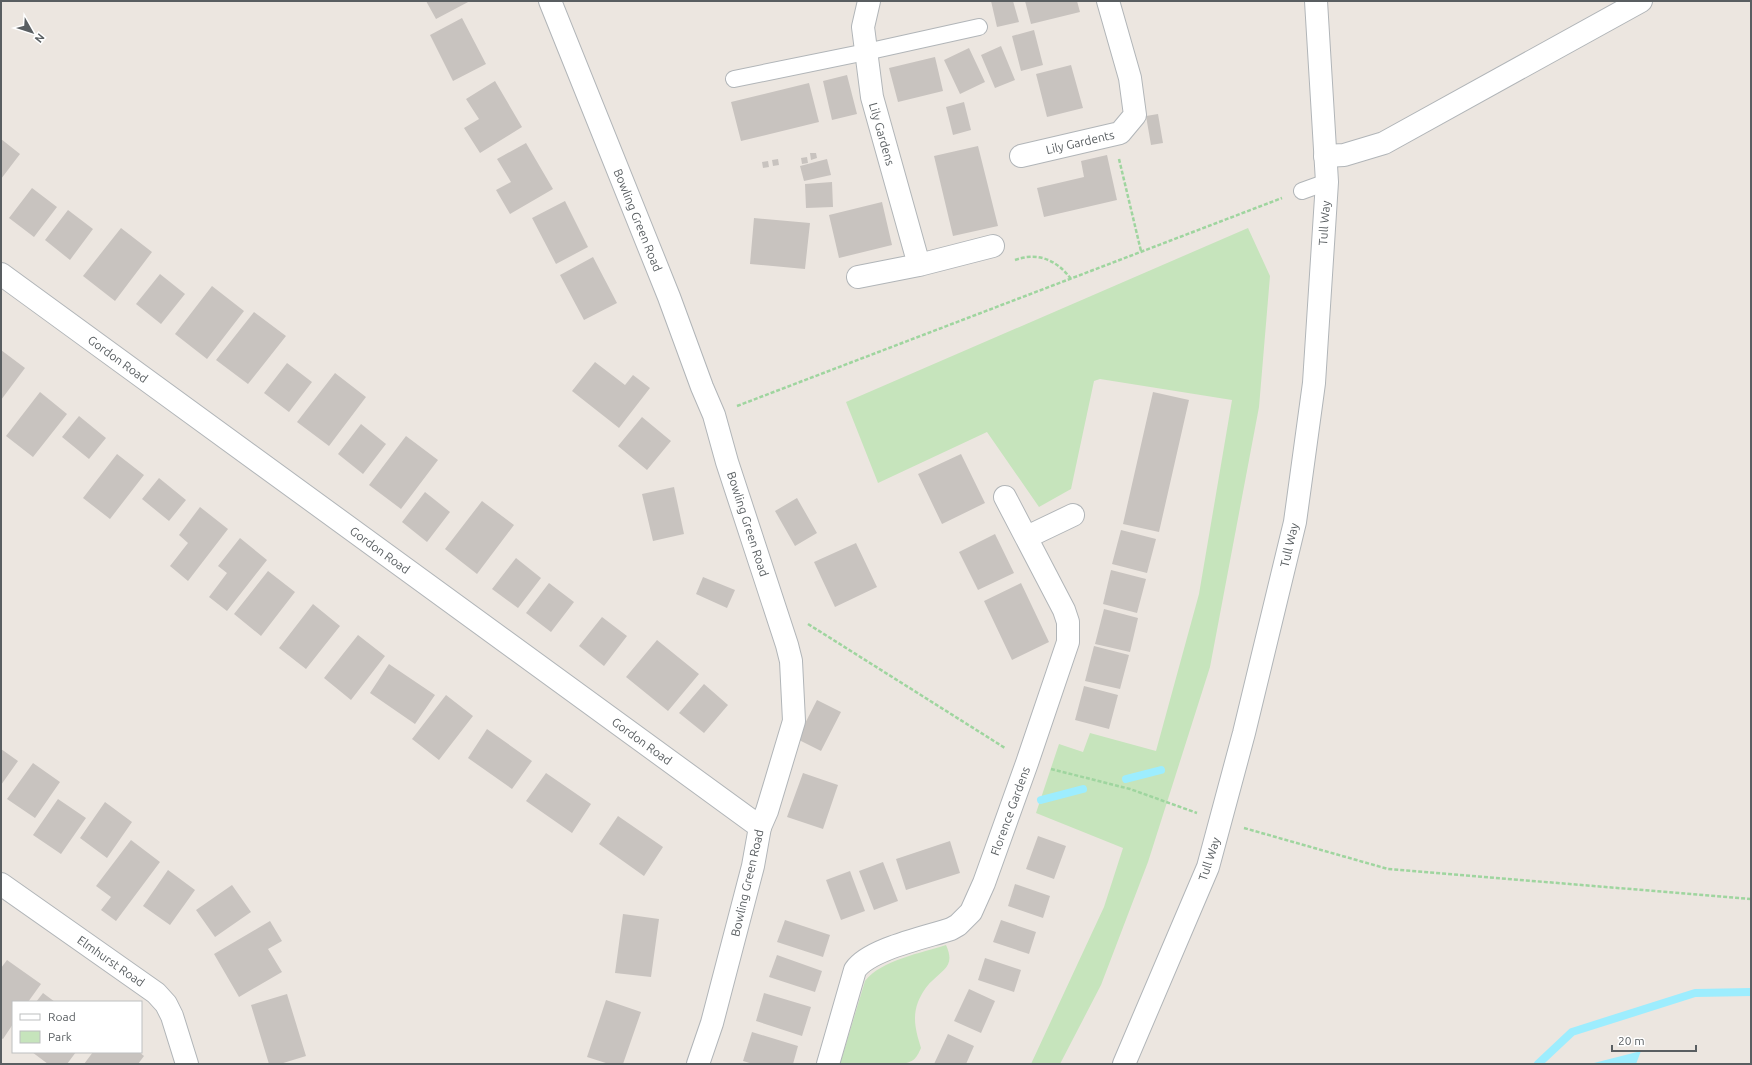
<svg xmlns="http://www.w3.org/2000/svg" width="1752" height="1065" viewBox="0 0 1752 1065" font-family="Ubuntu,sans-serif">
<rect width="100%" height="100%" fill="#ece6e0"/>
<path fill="#c6e4bc" d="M 1248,228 L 1270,276 L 1259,407 L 1210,667 L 1148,862 L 1101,985 L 1060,1064 L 1031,1064 L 1104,907 L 1123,848 L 1036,813 L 1059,744 L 1083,752 L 1090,733 L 1156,751 L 1199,594 L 1232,400 L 1100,379 L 1094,381 L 1071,489 L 1039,507 L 987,432 L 878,483 L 846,402 Z
M 946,945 C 955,965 945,968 932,981 C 926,986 921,995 918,1002 C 912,1018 916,1032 921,1048 C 916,1059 914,1062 901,1064 L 840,1064 L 865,981 C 881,960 922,953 946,945 Z"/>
<path fill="#9dedfe" d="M 1641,1051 L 1636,1064 L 1590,1064 Z"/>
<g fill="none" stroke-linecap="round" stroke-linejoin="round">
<path stroke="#9dedfe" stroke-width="8" d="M 1126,779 L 1161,770
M 1041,800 L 1083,789
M 1538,1064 L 1572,1032 L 1695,993 L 1751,992"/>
</g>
<path fill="#c8c3bf" d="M 426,1 L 470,1 L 436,19 Z
M 991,1 L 1013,1 L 1019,22 L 997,27 Z
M 1025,1 L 1077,1 L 1080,12 L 1031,24 Z
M 462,18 L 486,64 L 453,81 L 430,35 Z
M 1034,30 L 1043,65 L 1021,71 L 1012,36 Z
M 1001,46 L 1015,80 L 995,88 L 981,55 Z
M 969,48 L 985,82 L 960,94 L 944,60 Z
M 935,57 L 943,91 L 898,102 L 889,68 Z
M 1071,65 L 1083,108 L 1047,117 L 1036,74 Z
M 847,75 L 857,114 L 832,120 L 823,81 Z
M 495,81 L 522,127 L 480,153 L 464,128 L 479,119 L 466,99 Z
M 809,83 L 819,122 L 741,141 L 731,102 Z
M 964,102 L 971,130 L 953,135 L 946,107 Z
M 1158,114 L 1163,143 L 1151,145 L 1146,116 Z
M 1,139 L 20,154 L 1,179 Z
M 526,143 L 553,189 L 510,214 L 496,190 L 511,182 L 497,159 Z
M 978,146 L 998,226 L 953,236 L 934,156 Z
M 810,153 L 816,153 L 817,158 L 811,160 Z
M 1107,155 L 1117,200 L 1044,217 L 1037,188 L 1084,177 L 1081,161 Z
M 807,157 L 808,163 L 802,164 L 801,158 Z
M 778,159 L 779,165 L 773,166 L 772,160 Z
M 827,159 L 831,175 L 804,181 L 800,166 Z
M 768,161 L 769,167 L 763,168 L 762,162 Z
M 832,182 L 833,207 L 806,208 L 805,184 Z
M 32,188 L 57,207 L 34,237 L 9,218 Z
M 565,201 L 588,247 L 556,264 L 532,218 Z
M 882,202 L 892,245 L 839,258 L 829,215 Z
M 68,210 L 93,229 L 70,260 L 45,240 Z
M 754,218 L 810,223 L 805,269 L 750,264 Z
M 121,228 L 152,252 L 115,301 L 83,276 Z
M 593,257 L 617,303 L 584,320 L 560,275 Z
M 160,274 L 185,294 L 161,324 L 136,304 Z
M 212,286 L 244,311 L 207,359 L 175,334 Z
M 254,312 L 286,336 L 248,384 L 216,360 Z
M 1,350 L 25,368 L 1,400 Z
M 595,362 L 625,385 L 633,375 L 650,388 L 619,428 L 572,391 Z
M 287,363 L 312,382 L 289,412 L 264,393 Z
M 335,373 L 366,397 L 329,446 L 297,422 Z
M 40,392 L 67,414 L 33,457 L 6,436 Z
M 1153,392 L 1189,400 L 1159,532 L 1123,524 Z
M 79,416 L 106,438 L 89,459 L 62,437 Z
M 642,417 L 671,441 L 647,470 L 618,446 Z
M 361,424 L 386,444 L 363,474 L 338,454 Z
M 406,436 L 438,460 L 401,509 L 369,485 Z
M 117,454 L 144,475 L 110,519 L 83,498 Z
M 961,454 L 985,503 L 942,524 L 918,474 Z
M 159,478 L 186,500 L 169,521 L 142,499 Z
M 674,487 L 684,534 L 653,541 L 642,494 Z
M 425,492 L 450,512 L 427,542 L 402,522 Z
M 797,498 L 817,533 L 795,546 L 775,511 Z
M 482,501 L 514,525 L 477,574 L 445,549 Z
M 200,507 L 228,529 L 188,581 L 170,566 L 188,543 L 179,535 Z
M 1121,530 L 1156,539 L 1147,573 L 1112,564 Z
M 995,534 L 1014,573 L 978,590 L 959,552 Z
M 240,538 L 267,560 L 227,611 L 209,597 L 227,573 L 218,566 Z
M 856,543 L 877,587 L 835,607 L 814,562 Z
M 516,558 L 541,578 L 518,608 L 492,589 Z
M 1111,570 L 1146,579 L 1137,613 L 1103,604 Z
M 268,571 L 295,592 L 261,636 L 234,614 Z
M 703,577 L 735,590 L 727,608 L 696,594 Z
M 549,583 L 574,602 L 551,632 L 526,613 Z
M 1021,583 L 1049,642 L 1012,660 L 984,601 Z
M 313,604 L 340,626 L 306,669 L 279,648 Z
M 1104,609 L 1138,618 L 1130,652 L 1095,644 Z
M 602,617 L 627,636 L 604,666 L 579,646 Z
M 358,635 L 385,656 L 351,700 L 324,678 Z
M 657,640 L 699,674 L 668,711 L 626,677 Z
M 1094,646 L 1129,655 L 1120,689 L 1085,681 Z
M 389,664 L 435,695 L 415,724 L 370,693 Z
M 704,684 L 728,705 L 704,733 L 679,713 Z
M 1084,686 L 1118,695 L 1109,729 L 1075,720 Z
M 446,695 L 473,716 L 439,760 L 412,739 Z
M 817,700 L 841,712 L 821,751 L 797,739 Z
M 487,729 L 532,761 L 512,789 L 468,758 Z
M 1,749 L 18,761 L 1,785 Z
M 33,763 L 60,782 L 35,818 L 7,799 Z
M 546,773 L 591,804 L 572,833 L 526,801 Z
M 803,773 L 838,785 L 823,829 L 787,817 Z
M 58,799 L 86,818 L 61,854 L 33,835 Z
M 105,802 L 132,822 L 107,858 L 80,838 Z
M 618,816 L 663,847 L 644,876 L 599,844 Z
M 1038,836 L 1066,846 L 1054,879 L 1026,869 Z
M 131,840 L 160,862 L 116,921 L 101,910 L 111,897 L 96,886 Z
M 950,841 L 960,873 L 906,890 L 896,859 Z
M 883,862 L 898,901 L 874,910 L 859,871 Z
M 168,870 L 195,890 L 170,925 L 143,906 Z
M 850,871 L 865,911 L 841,920 L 826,880 Z
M 1015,884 L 1050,896 L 1043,918 L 1008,906 Z
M 232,885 L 251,912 L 215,937 L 196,910 Z
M 623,914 L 659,919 L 651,977 L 615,973 Z
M 785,920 L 830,935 L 823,957 L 777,942 Z
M 1001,920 L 1036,932 L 1029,954 L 993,942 Z
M 270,921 L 282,941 L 268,949 L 282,972 L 239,997 L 214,954 Z
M 777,955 L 822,971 L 815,992 L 769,977 Z
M 985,958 L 1021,970 L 1014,992 L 978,980 Z
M 7,960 L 41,984 L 28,1002 L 13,1002 L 13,1024 L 3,1039 L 1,1038 L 1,968 Z
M 969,989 L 995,1001 L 981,1033 L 954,1021 Z
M 43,993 L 55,1002 L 36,1002 Z
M 764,993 L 811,1007 L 802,1036 L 756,1021 Z
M 287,994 L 306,1056 L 280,1064 L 269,1064 L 251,1005 Z
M 606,1000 L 641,1012 L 623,1064 L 609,1064 L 587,1057 Z
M 752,1032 L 798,1046 L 793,1064 L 753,1064 L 743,1061 Z
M 948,1034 L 974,1046 L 966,1064 L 934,1064 Z
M 32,1052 L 76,1052 L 67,1064 L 48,1064 Z
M 93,1052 L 139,1052 L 144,1056 L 138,1064 L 84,1064 Z"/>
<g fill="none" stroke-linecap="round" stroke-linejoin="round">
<g stroke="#b1b5b8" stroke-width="18">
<path id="service" d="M 734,79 L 866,52 L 979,27
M 1302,191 L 1327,182"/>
</g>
<g stroke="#b1b5b8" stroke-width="24">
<path id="minor" d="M 550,1 L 669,297 L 702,387 L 714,415 L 727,462 L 787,645 L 791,661 L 794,721 L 767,811 L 760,827
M 869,1 L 863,27 L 872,97 L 919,265 L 993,246
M 1021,156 L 1120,133 L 1135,115 L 1130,78 L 1108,1
M 1325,156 L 1344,155 L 1384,143 L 1641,1
M 858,277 L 919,265
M 1027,537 L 1073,515
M 1,884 L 156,993 L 166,1004 L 172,1016 L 187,1064
M 828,1064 L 855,970 C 869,949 927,937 951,929 L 958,925 L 971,912 L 984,883 L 1027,763 L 1068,642 L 1068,622 L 1064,610 L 1005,497"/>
</g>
<g stroke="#b1b5b8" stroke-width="24">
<path id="tertiary" d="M 1,274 L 760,827 L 753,866 L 712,1023 L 698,1064
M 1124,1064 L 1208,867 L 1244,733 L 1295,522 L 1314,383 L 1327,182 L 1316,1"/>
</g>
<path stroke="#9fd59f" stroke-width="2.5" stroke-dasharray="4 2" stroke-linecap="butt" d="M 1119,159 L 1141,251
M 1015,260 C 1037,252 1056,259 1071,279
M 737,406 L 1282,198
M 808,624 L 1005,748
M 1051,769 L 1130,789 L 1197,813
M 1244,828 L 1388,869 L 1751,899"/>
<use href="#service" stroke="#fff" stroke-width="16"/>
<use href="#minor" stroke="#fff" stroke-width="22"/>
<use href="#tertiary" stroke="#fff" stroke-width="22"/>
</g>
<g text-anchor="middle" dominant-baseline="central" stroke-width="3.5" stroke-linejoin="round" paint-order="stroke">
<g font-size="12" fill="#595e61" stroke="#fff">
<text transform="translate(882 134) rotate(74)">Lily Gardens</text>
<text transform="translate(1080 142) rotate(-13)">Lily Gardents</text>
<text transform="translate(638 220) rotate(68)">Bowling Green Road</text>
<text transform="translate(1324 223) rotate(-86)">Tull Way</text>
<text transform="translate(118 359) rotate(36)">Gordon Road</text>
<text transform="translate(748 524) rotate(72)">Bowling Green Road</text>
<text transform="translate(1289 545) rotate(-77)">Tull Way</text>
<text transform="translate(380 550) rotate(36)">Gordon Road</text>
<text transform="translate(642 741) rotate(36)">Gordon Road</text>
<text transform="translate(1010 811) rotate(-70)">Florence Gardens</text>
<text transform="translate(1209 859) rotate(-72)">Tull Way</text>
<text transform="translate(747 883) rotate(-77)">Bowling Green Road</text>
<text transform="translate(111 961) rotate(35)">Elmhurst Road</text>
</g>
</g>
<rect width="1752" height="1065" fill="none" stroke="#595e61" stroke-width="4"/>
<rect x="12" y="1001" width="130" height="52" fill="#ffffff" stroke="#bdbfc0"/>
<rect x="20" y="1014" width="20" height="6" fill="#ffffff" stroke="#bdbfc0"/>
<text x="48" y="1021" font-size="12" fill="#595e61">Road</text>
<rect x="20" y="1031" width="20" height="12" fill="#c6e4bc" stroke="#bdbfc0"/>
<text x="48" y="1041" font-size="12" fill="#595e61">Park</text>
<g transform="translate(32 32) rotate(129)" stroke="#ffffff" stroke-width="3" paint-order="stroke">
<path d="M0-3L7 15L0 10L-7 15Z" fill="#595e61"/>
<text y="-6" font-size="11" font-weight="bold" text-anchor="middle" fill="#595e61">N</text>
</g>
<path d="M1612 1045v6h84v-6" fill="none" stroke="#595e61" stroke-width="2"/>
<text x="1618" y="1045" font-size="12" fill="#595e61" stroke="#ffffff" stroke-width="3" paint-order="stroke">20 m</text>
</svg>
